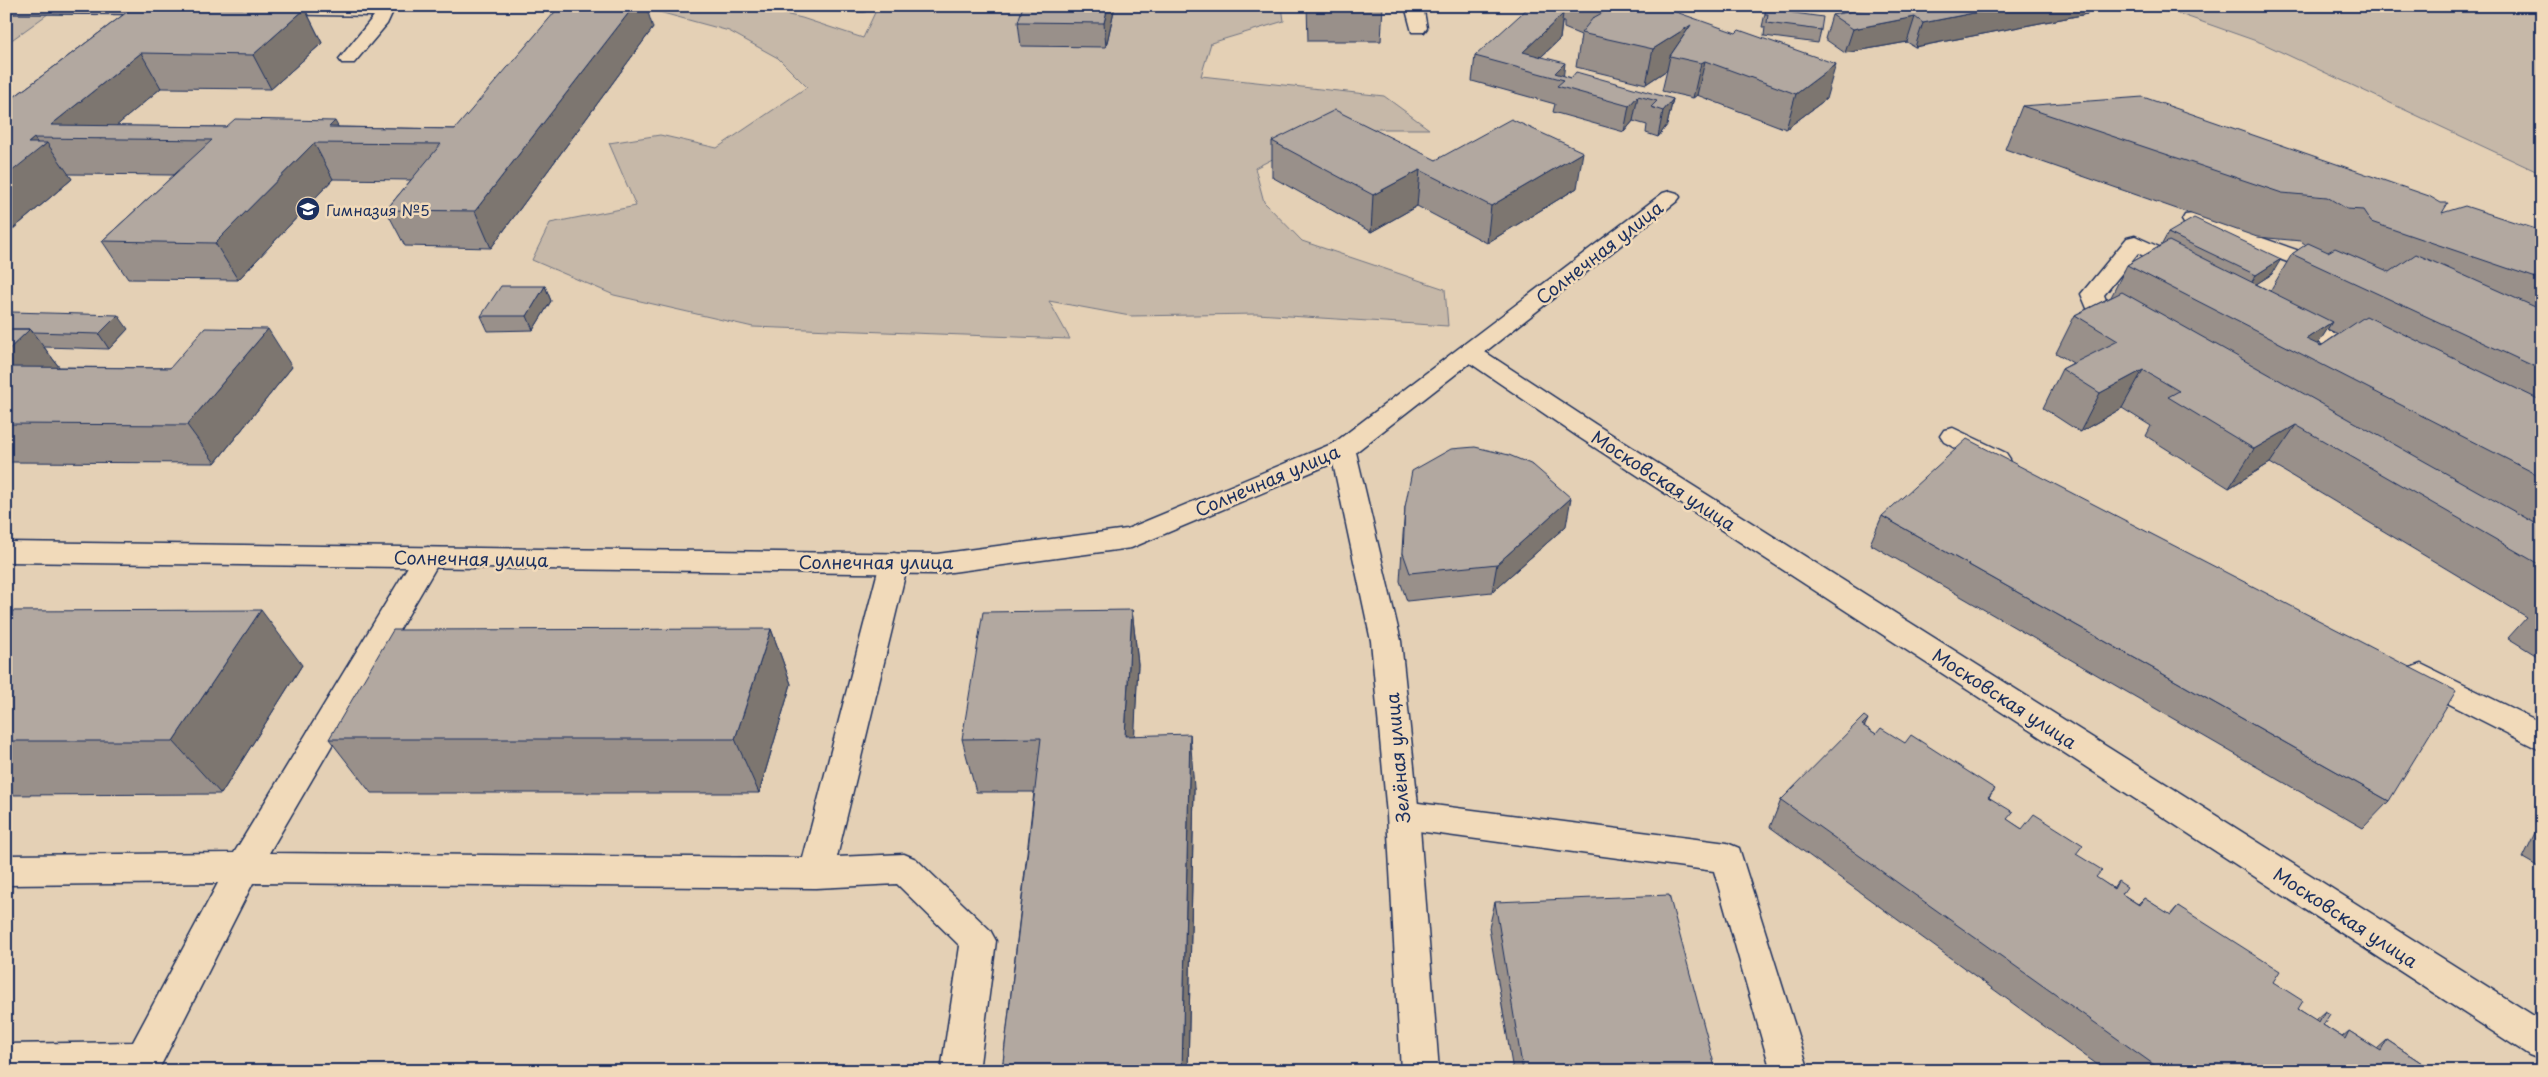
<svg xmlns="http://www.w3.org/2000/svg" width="2548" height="1077" viewBox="0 0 2548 1077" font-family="'Playpen Sans',sans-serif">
<rect width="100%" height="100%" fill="#e4d0b5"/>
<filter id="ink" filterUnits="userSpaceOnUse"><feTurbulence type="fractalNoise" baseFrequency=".02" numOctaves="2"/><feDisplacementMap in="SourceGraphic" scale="10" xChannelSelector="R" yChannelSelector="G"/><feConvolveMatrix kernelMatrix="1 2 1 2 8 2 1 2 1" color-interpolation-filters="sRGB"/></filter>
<g filter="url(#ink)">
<path fill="#c6b8a8" stroke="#707483" d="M 6,6 L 59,6 L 6,44 Z
M 637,6 L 749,6 L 802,18 L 863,38 L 878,6 L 1282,6 L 1284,21 L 1211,43 L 1201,76 L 1384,96 L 1429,129 L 1331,129 L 1255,168 L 1264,202 L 1302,241 L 1445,289 L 1448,326 L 1257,314 L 1130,316 L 1049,301 L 1070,339 L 753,327 L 614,295 L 532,260 L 550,223 L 636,206 L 609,143 L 660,135 L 717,148 L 807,87 L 778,58 L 729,31 Z
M 2157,6 L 2542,6 L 2542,174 L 2262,43 Z"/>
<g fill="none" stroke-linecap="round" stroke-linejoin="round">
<g stroke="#1b2f5e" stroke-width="3">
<path id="service" d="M 6,6 L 174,6 L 176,9 L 173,13 L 167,14 L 6,13 Z
M 261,6 L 386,6 L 393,11 L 387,24 L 354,63 L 342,63 L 339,59 L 374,16 L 268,14 L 262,13 L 259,9 Z
M 1405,6 L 1423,6 L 1427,28 L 1424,32 L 1412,32 Z
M 2193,214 L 2334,263 L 2337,268 L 2334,273 L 2326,275 L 2318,273 L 2185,225 L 2182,220 L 2185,215 Z
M 2135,236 L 2194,263 L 2197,268 L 2194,273 C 2176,277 2154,261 2138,253 L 2104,295 L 2112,316 L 2129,325 L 2133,330 L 2129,335 L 2121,337 L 2113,335 L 2094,325 L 2081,294 L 2127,238 Z
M 2289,312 L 2373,351 L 2377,356 L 2373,361 L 2365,363 L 2357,361 L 2281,324 L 2277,319 L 2281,314 Z
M 1953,428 L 2006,453 L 2010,459 L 2006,465 C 1986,471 1962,451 1944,442 L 1940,436 L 1944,430 Z
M 428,547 L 438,550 L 442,557 L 269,853 L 803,858 L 880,563 L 884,556 L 894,553 L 904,556 L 908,563 L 837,857 L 904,854 L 916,859 L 990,930 L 996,941 L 979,1071 L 941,1071 L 960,946 L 897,884 L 816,888 L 253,883 L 158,1071 L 6,1071 L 6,1044 L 133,1042 L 218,883 L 6,885 L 6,855 L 234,853 L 418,550 Z
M 2421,664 L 2542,723 L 2542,751 L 2410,684 L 2406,676 L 2410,668 Z
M 1403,801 L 1727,843 L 1739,848 L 1809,1071 L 1771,1071 L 1714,871 L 1403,829 L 1391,825 L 1387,815 L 1391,805 Z"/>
</g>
<g stroke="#1b2f5e" stroke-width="3">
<path id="minor" d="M 868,6 L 865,11 L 853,11 L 850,7 Z
M 1670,191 L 1677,193 L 1680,197 L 1677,201 L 1485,352 L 1595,424 L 2542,1021 L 2542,1060 L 2529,1055 L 1577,436 L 1470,363 L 1356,452 L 1401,641 L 1419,815 L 1439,1071 L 1401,1071 L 1387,815 L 1371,641 L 1333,463 L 1131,548 L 937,574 L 6,562 L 6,542 L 937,554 L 1127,529 L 1334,443 L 1663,193 Z"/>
</g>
<use href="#service" fill="#f1daba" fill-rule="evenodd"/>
<use href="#minor" fill="#f1daba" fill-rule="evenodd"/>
</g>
<path fill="#99908a" stroke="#1b2f5e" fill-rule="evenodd" d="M 135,6 L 237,6 L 238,8 L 305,9 L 322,43 L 271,89 L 161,88 L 116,126 L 226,127 L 339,127 L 455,129 L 653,28 L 491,248 L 405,246 L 386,210 L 411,180 L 333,179 L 238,280 L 128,279 L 102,241 L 174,175 L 68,174 L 72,179 L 13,229 L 6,229 L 6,103 Z
M 1115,6 L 1106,47 L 1021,46 L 1018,22 Z
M 1307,6 L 1383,6 L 1381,41 L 1308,41 Z
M 1554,6 L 1659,6 L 1826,99 L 1786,129 L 1697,95 L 1693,98 L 1662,91 L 1667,70 L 1646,84 L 1576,67 L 1581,35 L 1564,28 L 1564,22 L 1562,22 L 1560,39 L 1541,57 L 1563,76 L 1673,99 L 1667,125 L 1658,137 L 1646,133 L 1647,125 L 1633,121 L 1624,132 L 1553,112 L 1555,104 L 1472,81 L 1475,56 L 1553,11 Z
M 1766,9 L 1821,30 L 1818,43 L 1764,36 L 1765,27 L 1762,27 Z
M 2087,14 L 1915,47 L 1907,42 L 1845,53 L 1825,39 L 1832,15 Z
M 2022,106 L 2442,213 L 2542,231 L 2542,659 L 2508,638 L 2527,617 L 2270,463 L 2229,488 L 2146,436 L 2151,426 L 2122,408 L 2080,432 L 2043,408 L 2062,369 L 2073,363 L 2056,353 L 2075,315 L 2111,297 L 2127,265 L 2161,246 L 2168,233 L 2272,274 L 2256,284 L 2270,291 L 2292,254 L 2306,245 L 2301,241 L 2257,237 L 2005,149 ZM 2327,329 L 2338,334 L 2321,346 L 2317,345 Z
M 1272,141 L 1436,160 L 1577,188 L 1487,243 L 1417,206 L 1371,232 L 1272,177 Z
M 545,286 L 551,301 L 533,330 L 488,331 L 481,316 Z
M 6,317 L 128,329 L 109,349 L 44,347 L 59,367 L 170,368 L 292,367 L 215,463 L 6,462 Z
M 1405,507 L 1566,526 L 1492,592 L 1407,601 L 1400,581 L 1403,535 Z
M 1882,516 L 2389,801 L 2363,828 L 1870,544 Z
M 1132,610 L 1138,664 L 1134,736 L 1194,788 L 1188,1071 L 1002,1071 L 1034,792 L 976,792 L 962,739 Z
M 6,611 L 302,665 L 221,794 L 6,795 Z
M 771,629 L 791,684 L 759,793 L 371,793 L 329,739 Z
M 1865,727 L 1876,734 L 1905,743 L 1995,789 L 1989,797 L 2008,820 L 2022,829 L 2076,854 L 2096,878 L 2113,888 L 2118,881 L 2122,894 L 2138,904 L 2144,898 L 2170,915 L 2178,906 L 2273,982 L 2298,1009 L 2315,1020 L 2325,1011 L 2323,1025 L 2342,1037 L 2349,1031 L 2377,1049 L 2387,1040 L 2434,1071 L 2106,1071 L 1770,827 L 1781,800 Z
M 2542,818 L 2542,869 L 2523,858 Z
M 1495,902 L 1716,1071 L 1513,1071 L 1489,928 Z"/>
<path fill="#7d7670" stroke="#1b2f5e" d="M 201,6 L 237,6 L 244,19 L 199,8 Z
M 634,6 L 646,6 L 653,28 L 491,248 L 475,211 Z
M 1108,6 L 1115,6 L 1106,47 L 1104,23 Z
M 2009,6 L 2090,6 L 2087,14 L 1915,47 L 1923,23 Z
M 305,9 L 322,43 L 271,89 L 253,55 Z
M 1563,14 L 1560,39 L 1527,70 L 1523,52 Z
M 1915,17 L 1907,42 L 1845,53 L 1853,29 Z
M 1691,25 L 1670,56 L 1667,70 L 1646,84 L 1653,49 Z
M 141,53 L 161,88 L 101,139 L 51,125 Z
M 1705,61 L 1697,95 L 1693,98 L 1701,63 Z
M 1565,63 L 1563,80 L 1555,73 Z
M 1836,64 L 1826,99 L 1786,129 L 1796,94 Z
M 1638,96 L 1633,121 L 1624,132 L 1629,106 Z
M 1673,99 L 1667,125 L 1658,137 L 1663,111 Z
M 335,121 L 347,143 L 329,127 Z
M 34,138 L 41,148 L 47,143 L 72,179 L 13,229 L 6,221 L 6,176 L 28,143 Z
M 314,143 L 333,179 L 238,280 L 215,243 Z
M 1583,152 L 1577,188 L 1487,243 L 1491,206 Z
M 1420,170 L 1417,206 L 1371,232 L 1373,195 Z
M 2281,259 L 2272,274 L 2247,290 L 2256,275 Z
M 545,286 L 551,301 L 533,330 L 527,316 Z
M 118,315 L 128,329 L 109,349 L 99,334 Z
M 2332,322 L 2309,358 L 2306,339 Z
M 30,329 L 59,367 L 6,387 L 6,352 Z
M 268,329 L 292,367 L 215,463 L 187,425 Z
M 2143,370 L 2122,408 L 2080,432 L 2100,393 Z
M 2296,425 L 2270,463 L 2229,488 L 2254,449 Z
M 1571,498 L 1566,526 L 1492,592 L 1497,564 Z
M 261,610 L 302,665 L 221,794 L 173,741 Z
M 1132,610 L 1138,664 L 1132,790 L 1125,736 Z
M 771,629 L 791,684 L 759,793 L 735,739 Z
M 1868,719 L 1855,747 L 1862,725 Z
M 1190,734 L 1194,788 L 1188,1071 L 1182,1071 Z"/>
<path fill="#b2a8a0" stroke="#1b2f5e" d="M 135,6 L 201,6 L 199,8 L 305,9 L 253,55 L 141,53 L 51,125 L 226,127 L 235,119 L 335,121 L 329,127 L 455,129 L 560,6 L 634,6 L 475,211 L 386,210 L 441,144 L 314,143 L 215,243 L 102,241 L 212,140 L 34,138 L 28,143 L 47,143 L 6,176 L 6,103 Z
M 1023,6 L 1108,6 L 1104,23 L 1018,22 Z
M 1530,6 L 1563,14 L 1523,52 L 1565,63 L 1555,73 L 1571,78 L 1576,72 L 1673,99 L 1663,111 L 1651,107 L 1657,101 L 1638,96 L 1629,106 L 1557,86 L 1564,80 L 1475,56 Z
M 1600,6 L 1659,6 L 1736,33 L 1739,30 L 1836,64 L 1796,94 L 1705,61 L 1701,63 L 1670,56 L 1691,25 L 1653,49 L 1581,33 L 1593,18 L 1609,9 Z
M 1879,6 L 2009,6 L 1923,23 L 1915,17 L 1853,29 L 1832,15 Z
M 1766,9 L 1823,17 L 1821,30 L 1767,23 L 1768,14 L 1765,14 Z
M 2143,97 L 2429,196 L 2441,203 L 2448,203 L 2442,213 L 2465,206 L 2542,231 L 2542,280 L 2371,222 L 2363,210 L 2347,209 L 2327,197 L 2282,193 L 2022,106 Z
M 1335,110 L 1436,160 L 1511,119 L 1583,152 L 1491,206 L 1420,170 L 1373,195 L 1272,141 Z
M 2194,218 L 2281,259 L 2256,275 L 2168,233 Z
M 2169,241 L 2332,322 L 2306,339 L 2321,346 L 2366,316 L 2542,401 L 2542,477 L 2127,265 Z
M 2308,243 L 2328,252 L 2335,248 L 2390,272 L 2416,254 L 2542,310 L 2542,370 L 2292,254 Z
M 501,286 L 545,286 L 527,316 L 481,316 Z
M 2122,292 L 2542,527 L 2542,566 L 2296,425 L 2254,449 L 2168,397 L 2179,391 L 2143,370 L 2100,393 L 2062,369 L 2118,341 L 2075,315 Z
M 12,312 L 118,315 L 99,334 L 33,332 L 30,329 L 6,329 L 6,317 Z
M 205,328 L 268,329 L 187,425 L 6,424 L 6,367 L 170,368 Z
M 6,329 L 30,329 L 6,352 Z
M 1967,439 L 2456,691 L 2389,801 L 1882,516 Z
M 1475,447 L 1509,455 L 1533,465 L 1571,498 L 1497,564 L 1410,573 L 1403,553 L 1405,507 L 1412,471 L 1451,449 Z
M 261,610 L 173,741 L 6,741 L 6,611 Z
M 1132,610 L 1125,736 L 1190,734 L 1182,1071 L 1002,1071 L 1041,738 L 962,739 L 983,612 Z
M 771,629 L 735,739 L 329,739 L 393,630 Z
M 1864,716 L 1868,719 L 1862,725 L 1876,734 L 1881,728 L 1905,743 L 1911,735 L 1995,789 L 1988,797 L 2013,812 L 2007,819 L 2022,829 L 2034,814 L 2083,845 L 2076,854 L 2102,870 L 2096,877 L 2114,889 L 2118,881 L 2127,887 L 2122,894 L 2139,905 L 2144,898 L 2171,915 L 2178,906 L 2280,971 L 2273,982 L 2303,1001 L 2298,1009 L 2319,1022 L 2325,1011 L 2330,1014 L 2323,1025 L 2345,1039 L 2349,1031 L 2381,1051 L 2387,1040 L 2434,1071 L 2163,1071 L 1781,800 Z
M 1669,895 L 1716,1071 L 1523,1071 L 1495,902 Z"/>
</g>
<defs>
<g id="school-disc" transform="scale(1.25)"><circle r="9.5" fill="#1b2f5e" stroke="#f1daba"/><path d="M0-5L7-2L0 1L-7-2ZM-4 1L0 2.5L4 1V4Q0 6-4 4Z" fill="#fff"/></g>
</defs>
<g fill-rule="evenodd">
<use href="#school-disc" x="308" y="209"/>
</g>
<g text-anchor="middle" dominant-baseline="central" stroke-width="5" stroke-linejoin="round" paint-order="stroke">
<g font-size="15" fill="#1b2f5e" stroke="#f1daba" text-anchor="start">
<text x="326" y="209">Гимназия №5</text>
</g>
<g font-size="18" fill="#1b2f5e" stroke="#f1daba">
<text transform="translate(1599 252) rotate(-38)">Солнечная улица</text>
<text transform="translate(1267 480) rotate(-23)">Солнечная улица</text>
<text transform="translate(1664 480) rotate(33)">Московская улица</text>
<text transform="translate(471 558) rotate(1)">Солнечная улица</text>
<text x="876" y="561">Солнечная улица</text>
<text transform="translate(2005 698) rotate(33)">Московская улица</text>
<text transform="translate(1397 758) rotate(-95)">Зелёная улица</text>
<text transform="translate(2346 917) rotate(33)">Московская улица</text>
</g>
</g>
<rect width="2548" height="1077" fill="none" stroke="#f1daba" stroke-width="25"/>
<rect x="12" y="12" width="2523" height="1052" fill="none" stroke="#1b2f5e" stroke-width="2" filter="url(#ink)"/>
</svg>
